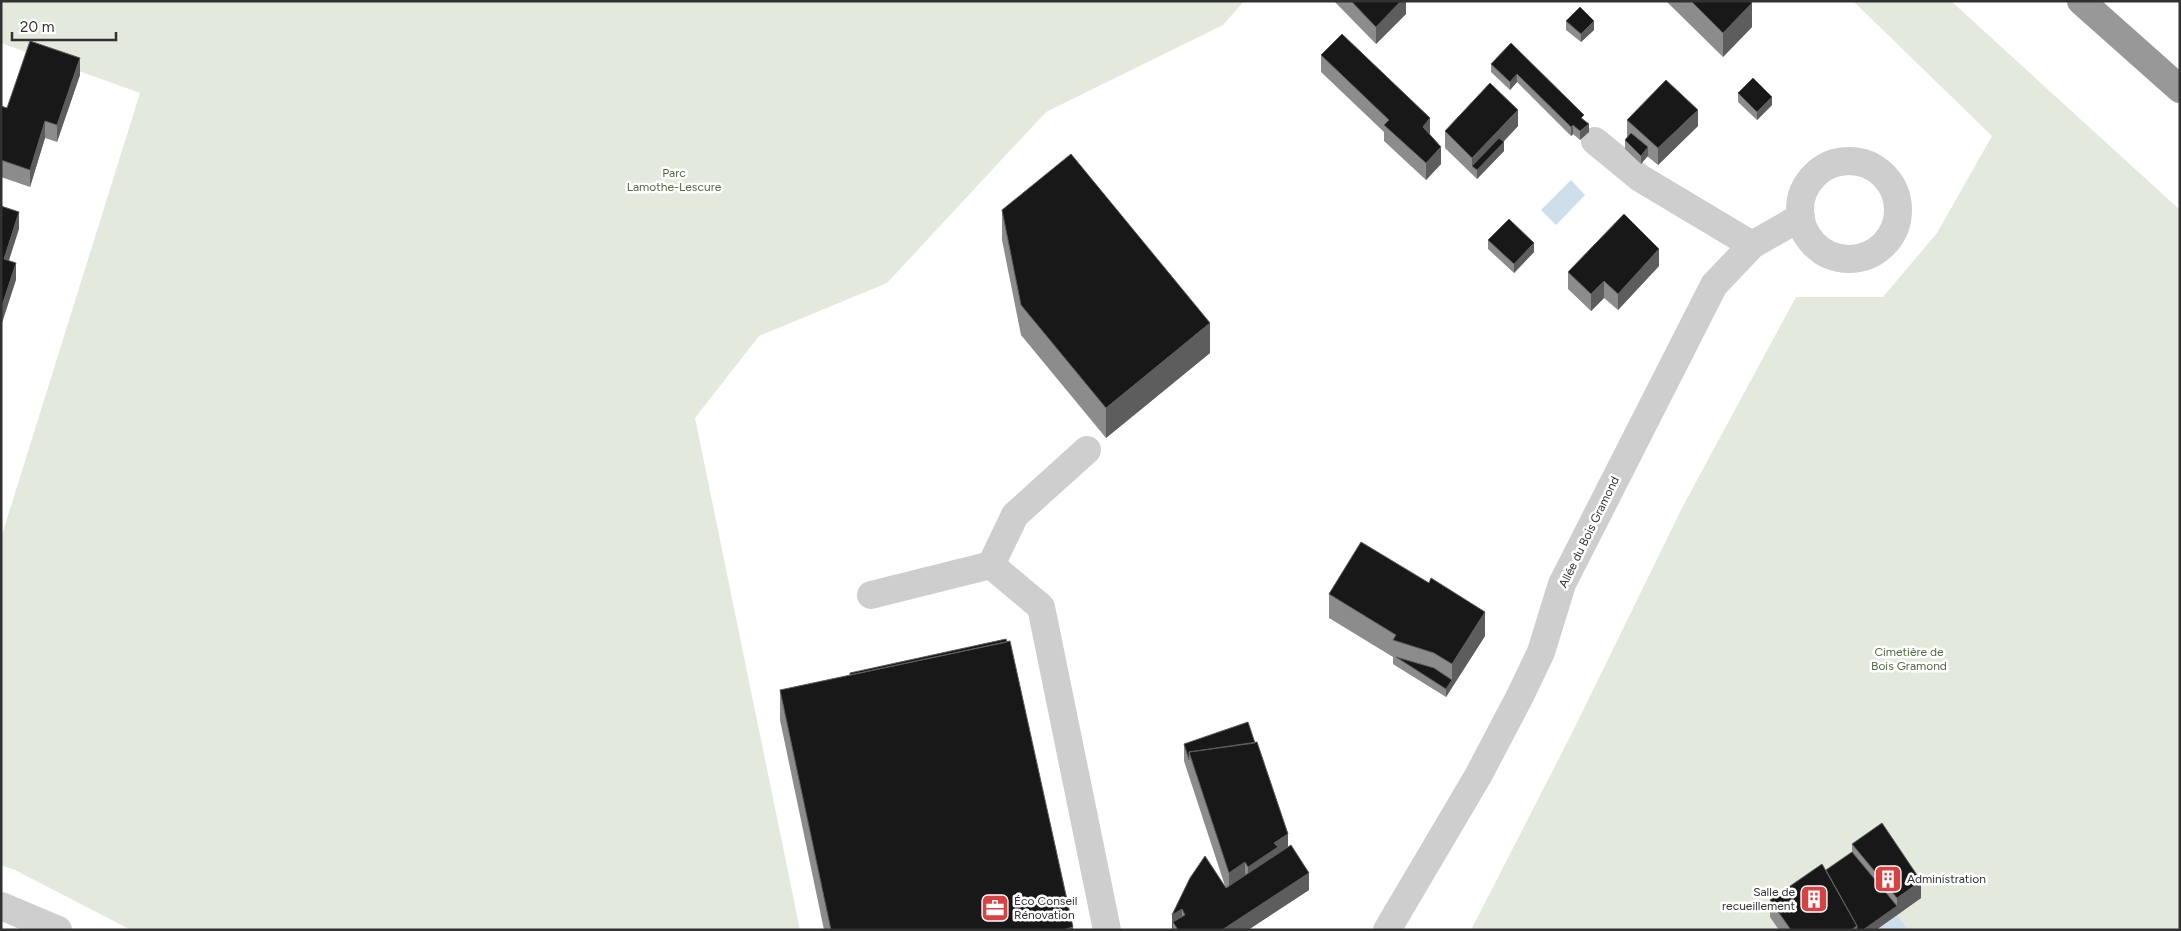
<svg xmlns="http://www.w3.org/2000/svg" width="2181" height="931" viewBox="0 0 2181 931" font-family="Figtree,sans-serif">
<rect width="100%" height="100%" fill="#fff"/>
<path fill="#e3e9dd" d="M 1,1 L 1244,1 L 1223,25 L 1046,112 L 887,283 L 759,336 L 695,418 L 800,930 L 131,930 L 15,870 L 1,865 L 1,538 L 140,93 L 1,43 Z
M 1853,1 L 1951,1 L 2180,210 L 2180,930 L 1471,930 L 1574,729 L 1683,506 L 1796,297 L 1883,297 L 1937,233 L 1992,136 Z"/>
<path fill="#cedeea" d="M 1571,180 L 1585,195 L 1556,225 L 1541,210 Z
M 1897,915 L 1908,930 L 1875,930 Z"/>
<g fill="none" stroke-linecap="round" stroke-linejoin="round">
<path stroke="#cecece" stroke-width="28" d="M 1595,141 L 1640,178 L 1752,245
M1800 210a49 49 0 1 1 98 0a49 49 0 1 1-98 0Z
M 991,565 L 1015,515 L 1087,450
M 871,595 L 991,565 L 1041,607 L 1107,930
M 1,906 L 58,930
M 1387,930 L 1478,776 L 1520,696 L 1541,652 L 1562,584 L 1714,285 L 1752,245 L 1801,217"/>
<path stroke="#989898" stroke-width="28" d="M 2081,1 L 2180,89"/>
</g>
<path fill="#8c8c8c" d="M 1334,1 L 1406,1 L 1406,14 L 1376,44 Z
M 1666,1 L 1750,1 L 1752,27 L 1723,57 Z
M 1566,21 L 1594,30 L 1581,42 L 1566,30 Z
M 1511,43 L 1584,120 L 1589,132 L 1580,140 L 1573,134 L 1571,136 L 1517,82 L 1510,90 L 1491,72 L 1491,64 Z
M 1321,55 L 1430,134 L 1441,164 L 1426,180 L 1384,141 L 1384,132 L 1321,72 Z
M 80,75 L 57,142 L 45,138 L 30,187 L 1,177 L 1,106 L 7,108 Z
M 1738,93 L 1772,105 L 1757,120 L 1738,102 Z
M 1627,120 L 1698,126 L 1658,165 L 1647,156 L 1641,164 L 1625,149 L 1625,140 L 1627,137 Z
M 1518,126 L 1503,142 L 1504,151 L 1477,179 L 1445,148 L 1445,131 Z
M 1002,210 L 1210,353 L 1106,438 L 1021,335 L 1002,240 Z
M 1488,240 L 1534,252 L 1514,273 L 1488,249 Z
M 1659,266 L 1618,310 L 1604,298 L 1591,311 L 1568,289 L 1568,272 Z
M 1329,594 L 1485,636 L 1446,697 L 1396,666 L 1393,664 L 1393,657 L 1329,618 Z
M 780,690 L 1073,930 L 824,930 L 780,720 Z
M 1184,744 L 1288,847 L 1309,890 L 1248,930 L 1172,930 L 1172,915 L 1190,878 L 1225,886 L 1184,761 Z
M 1852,844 L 1921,898 L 1876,930 L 1779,930 L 1770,917 L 1770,900 L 1826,870 L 1852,852 Z"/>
<path fill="#5d5d5d" d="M 1401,1 L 1406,1 L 1406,14 L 1376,44 L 1376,27 Z
M 1752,3 L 1752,27 L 1723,57 L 1723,33 Z
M 1594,21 L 1594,30 L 1581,42 L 1581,34 Z
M 80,58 L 80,75 L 57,142 L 57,125 Z
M 1517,74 L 1517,82 L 1510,90 L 1510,82 Z
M 1772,97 L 1772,105 L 1757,120 L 1757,112 Z
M 1518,110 L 1518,126 L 1477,170 L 1472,166 L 1472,158 Z
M 1698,110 L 1698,126 L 1658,165 L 1658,148 Z
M 1430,118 L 1430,135 L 1423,127 Z
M 45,121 L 45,138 L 30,187 L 30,170 Z
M 1589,124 L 1589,132 L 1580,140 L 1580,131 Z
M 1573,125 L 1573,134 L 1571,136 L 1571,127 Z
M 1504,142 L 1504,151 L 1477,179 L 1477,170 Z
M 1441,147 L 1441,164 L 1426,180 L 1426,163 Z
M 1648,147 L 1648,156 L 1641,164 L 1641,156 Z
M 19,212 L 19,229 L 4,276 L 4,259 Z
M 1534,243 L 1534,252 L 1514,273 L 1514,264 Z
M 1659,249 L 1659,266 L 1618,310 L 1618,294 Z
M 16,263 L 16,280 L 1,326 L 1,309 Z
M 1604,281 L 1604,298 L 1591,311 L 1591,294 Z
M 1210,323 L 1210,353 L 1106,438 L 1106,408 Z
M 1485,612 L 1485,636 L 1446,697 L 1446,689 L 1452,680 L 1452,664 Z
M 1288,834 L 1288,858 L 1248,891 L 1248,867 L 1274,843 Z
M 1245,862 L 1245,886 L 1229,897 L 1229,873 Z
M 1309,873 L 1309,890 L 1248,930 L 1222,930 Z
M 1921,881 L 1921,898 L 1876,930 L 1863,930 L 1897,906 L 1897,898 Z
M 1182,909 L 1182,926 L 1173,922 L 1173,930 L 1172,930 L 1172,915 Z
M 1073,927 L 1073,930 L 1063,930 Z"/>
<path fill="#181818" stroke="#5d5d5d" d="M 1351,1 L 1401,1 L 1376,27 Z
M 1691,1 L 1750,1 L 1752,3 L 1723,33 Z
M 1580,7 L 1594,21 L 1581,34 L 1566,21 Z
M 1342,34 L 1430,118 L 1423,127 L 1441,147 L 1426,163 L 1384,125 L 1389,120 L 1321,55 Z
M 30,41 L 80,58 L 57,125 L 45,121 L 30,170 L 1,160 L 1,106 L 7,108 Z
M 1511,43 L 1584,115 L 1581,118 L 1589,124 L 1580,131 L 1573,125 L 1571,127 L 1517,74 L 1510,82 L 1491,64 Z
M 1753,78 L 1772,97 L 1757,112 L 1738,93 Z
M 1666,80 L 1698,110 L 1658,148 L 1627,120 Z
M 1490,83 L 1518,110 L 1472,158 L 1445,131 Z
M 1631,133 L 1648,147 L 1641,156 L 1625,140 Z
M 1499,138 L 1504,142 L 1477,170 L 1472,166 Z
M 1071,154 L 1210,323 L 1106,408 L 1021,305 L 1002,210 Z
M 1,206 L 19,212 L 4,259 L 16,263 L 1,309 Z
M 1624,214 L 1659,249 L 1618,294 L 1604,281 L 1591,294 L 1568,272 Z
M 1509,219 L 1534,243 L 1514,264 L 1488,240 Z
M 1361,542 L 1429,583 L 1431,578 L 1485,612 L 1452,664 L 1434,653 L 1393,640 L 1396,635 L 1329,594 Z
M 1006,639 L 1007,642 L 850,675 L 850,673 Z
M 1010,641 L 1073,927 L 1063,930 L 831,930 L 780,690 Z
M 1396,657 L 1434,668 L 1452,680 L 1446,689 Z
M 1248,722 L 1255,743 L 1189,752 L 1189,760 L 1184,744 Z
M 1257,742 L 1288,834 L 1274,843 L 1278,847 L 1248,867 L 1245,862 L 1229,873 L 1189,752 Z
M 1882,823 L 1921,881 L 1897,898 L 1852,844 Z
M 1291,845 L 1309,873 L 1222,930 L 1178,930 L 1173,922 L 1185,915 L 1182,909 L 1172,915 L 1190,878 L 1205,856 L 1226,888 Z
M 1852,852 L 1897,906 L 1863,930 L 1857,930 L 1857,926 L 1826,870 Z
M 1822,864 L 1857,926 L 1851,930 L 1791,930 L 1770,900 Z"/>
<defs>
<g id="building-square" transform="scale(1.4375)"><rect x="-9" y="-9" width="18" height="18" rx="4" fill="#d94243" stroke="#fff"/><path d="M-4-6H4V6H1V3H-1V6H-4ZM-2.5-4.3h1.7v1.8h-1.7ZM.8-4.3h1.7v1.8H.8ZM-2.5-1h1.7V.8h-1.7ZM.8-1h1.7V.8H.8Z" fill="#fff"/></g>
<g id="office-square" transform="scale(1.4375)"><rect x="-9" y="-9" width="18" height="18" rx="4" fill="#d94243" stroke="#fff"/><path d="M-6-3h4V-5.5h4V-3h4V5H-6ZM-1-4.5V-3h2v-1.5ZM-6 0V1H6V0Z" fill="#fff"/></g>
</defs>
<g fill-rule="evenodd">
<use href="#building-square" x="1888" y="879"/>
<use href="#building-square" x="1814" y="899"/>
<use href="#office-square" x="995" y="908"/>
</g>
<g text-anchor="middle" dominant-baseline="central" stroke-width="5" stroke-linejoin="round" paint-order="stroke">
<g font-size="12" fill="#516a41" stroke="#fff">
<text x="674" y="173">Parc<tspan x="674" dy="14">Lamothe-Lescure</tspan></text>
<text x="1909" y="652">Cimetière de<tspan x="1909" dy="14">Bois Gramond</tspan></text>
</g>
<g font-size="12" fill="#313131" stroke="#fff">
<text transform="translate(1589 532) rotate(-64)">Allée du Bois Gramond</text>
</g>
<g font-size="12" fill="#313131" stroke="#fff" text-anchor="start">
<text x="1907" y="879">Administration</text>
<text x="1795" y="892" text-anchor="end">Salle de<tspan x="1795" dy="14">recueillement</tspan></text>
<text x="1014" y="901">Éco Conseil<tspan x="1014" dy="14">Rénovation</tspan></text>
</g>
</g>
<rect width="2181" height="931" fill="none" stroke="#313131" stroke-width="5"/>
<path d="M12 32v8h104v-8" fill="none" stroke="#313131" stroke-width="2.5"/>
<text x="20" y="32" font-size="15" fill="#313131" stroke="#ffffff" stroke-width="4" paint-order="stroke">20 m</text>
</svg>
